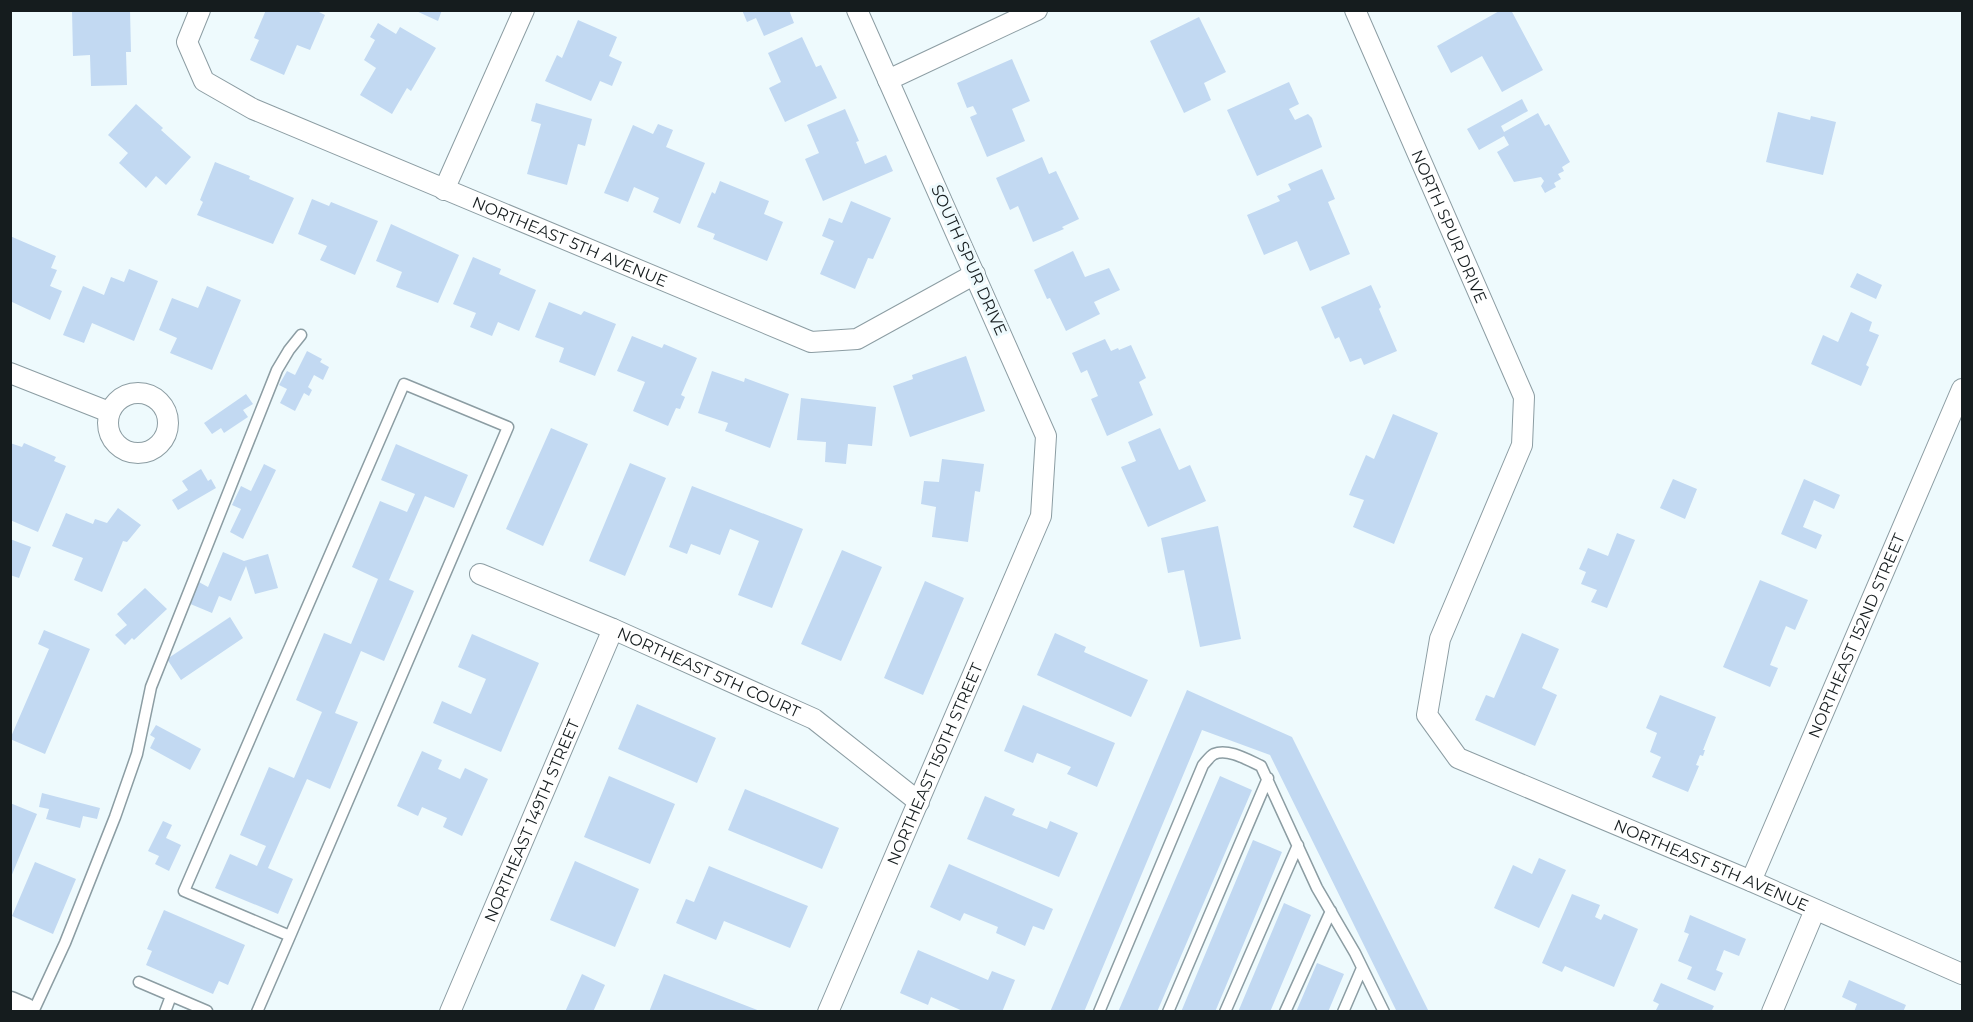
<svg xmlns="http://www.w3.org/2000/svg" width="1973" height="1022" viewBox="0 0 1973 1022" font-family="Montserrat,sans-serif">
<rect width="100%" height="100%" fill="#eefafd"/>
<path fill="#c2d9f2" d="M 72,10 L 130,10 L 131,52 L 126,52 L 127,85 L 91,86 L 90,55 L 73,56 Z
M 266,10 L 315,10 L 325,15 L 310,50 L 297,45 L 284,75 L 250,60 L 259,40 L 254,38 Z
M 414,10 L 442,10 L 438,21 Z
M 742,10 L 789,10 L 794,23 L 764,36 L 756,18 L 747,22 Z
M 1501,10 L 1511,10 L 1543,70 L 1502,92 L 1482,56 L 1451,73 L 1437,46 Z
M 1199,17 L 1226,72 L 1204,83 L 1211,100 L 1184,113 L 1150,41 Z
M 578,20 L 617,37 L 609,56 L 622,62 L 612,86 L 600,81 L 591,101 L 545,81 L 557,55 L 562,58 Z
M 378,23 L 396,34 L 400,27 L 436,48 L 411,91 L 407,88 L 392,114 L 360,95 L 376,68 L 364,60 L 375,40 L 370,37 Z
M 802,37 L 816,67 L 821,65 L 837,98 L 785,122 L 769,88 L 781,82 L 768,53 Z
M 1012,59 L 1030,101 L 1012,109 L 1025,141 L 987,157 L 970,117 L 977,114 L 973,106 L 967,108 L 957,83 Z
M 1289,82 L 1299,104 L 1289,109 L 1295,120 L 1308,114 L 1312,118 L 1322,147 L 1257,176 L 1227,110 Z
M 1522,99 L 1528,111 L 1501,126 L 1504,132 L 1538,113 L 1545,126 L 1549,124 L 1570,162 L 1562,167 L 1564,171 L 1558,174 L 1561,179 L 1554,183 L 1556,187 L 1545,193 L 1541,186 L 1544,181 L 1541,177 L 1514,182 L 1497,152 L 1509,145 L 1504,136 L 1479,150 L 1467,129 Z
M 536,103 L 592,119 L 585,146 L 578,144 L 567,185 L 527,174 L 541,124 L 531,121 Z
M 136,104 L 163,128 L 161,130 L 191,157 L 166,185 L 156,176 L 146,188 L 119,163 L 128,153 L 108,135 Z
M 845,109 L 859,141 L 856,142 L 865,164 L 886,155 L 893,171 L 823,201 L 805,159 L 819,153 L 807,125 Z
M 1778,112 L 1810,120 L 1811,116 L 1836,122 L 1823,175 L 1766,162 Z
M 658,124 L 673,130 L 666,147 L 705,163 L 680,224 L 653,212 L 659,198 L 634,187 L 628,202 L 604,193 L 633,125 L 653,134 Z
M 1042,157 L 1049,174 L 1056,171 L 1079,219 L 1062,227 L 1064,229 L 1033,242 L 1018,206 L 1010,210 L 996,178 Z
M 215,162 L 250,176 L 249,179 L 294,198 L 273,244 L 197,215 L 203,202 L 200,200 Z
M 1322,169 L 1335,199 L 1328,202 L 1350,254 L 1310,271 L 1297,241 L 1264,255 L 1247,215 L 1280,201 L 1277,196 L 1291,190 L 1288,184 Z
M 720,181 L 769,201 L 764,214 L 783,222 L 767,261 L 713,239 L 715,234 L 697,227 L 712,192 L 715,194 Z
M 312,199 L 329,206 L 331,202 L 378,221 L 355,275 L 320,260 L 327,246 L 298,234 Z
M 851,201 L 891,218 L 873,259 L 868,258 L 855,289 L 820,274 L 834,241 L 822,236 L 829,218 L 842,223 Z
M 391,224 L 459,255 L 438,303 L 396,287 L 402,272 L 376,261 Z
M 10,236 L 56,256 L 51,268 L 57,270 L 50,286 L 62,291 L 50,320 L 10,301 Z
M 1073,251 L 1085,277 L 1109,268 L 1120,290 L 1094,302 L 1100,314 L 1066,331 L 1050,298 L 1047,299 L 1034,270 Z
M 473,257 L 501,269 L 499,274 L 536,290 L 519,331 L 498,322 L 492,336 L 470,327 L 476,313 L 453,304 Z
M 129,269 L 158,281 L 134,341 L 92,323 L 84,343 L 63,335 L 83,286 L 104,295 L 111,277 L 124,282 Z
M 1857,273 L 1882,285 L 1876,299 L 1850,287 Z
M 1371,285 L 1381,307 L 1379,309 L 1397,351 L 1364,365 L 1361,358 L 1350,362 L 1339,337 L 1335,339 L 1321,307 Z
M 207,286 L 241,300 L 212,370 L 170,353 L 177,338 L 159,330 L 172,298 L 198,308 Z
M 549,302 L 581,315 L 584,311 L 616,324 L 595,376 L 559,362 L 564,348 L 535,337 Z
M 1851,312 L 1872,322 L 1869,331 L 1879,335 L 1866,365 L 1869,367 L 1861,386 L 1811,364 L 1823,335 L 1838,342 Z
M 632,336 L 662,348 L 664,344 L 697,358 L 681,395 L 685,397 L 680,409 L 676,408 L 668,426 L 633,411 L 645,382 L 617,371 Z
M 1105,339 L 1111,351 L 1118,348 L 1119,350 L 1131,345 L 1146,378 L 1139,382 L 1153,415 L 1107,436 L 1091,399 L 1098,396 L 1087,370 L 1081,373 L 1072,353 Z
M 307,351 L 322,359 L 320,362 L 329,367 L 323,380 L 314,375 L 308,387 L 312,390 L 309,396 L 304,393 L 295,411 L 280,403 L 287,389 L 279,385 L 287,371 L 295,375 Z
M 966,356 L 985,411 L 910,437 L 893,386 L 913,379 L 912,375 Z
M 712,371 L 744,382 L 745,378 L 789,394 L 770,448 L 725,431 L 728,423 L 698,413 Z
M 246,394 L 253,404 L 243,410 L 248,417 L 224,433 L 221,428 L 212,434 L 204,423 Z
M 801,398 L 876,407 L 872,446 L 848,444 L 846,464 L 825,462 L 826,442 L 797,440 Z
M 1393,414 L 1438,433 L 1394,544 L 1353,527 L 1364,500 L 1349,495 L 1366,455 L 1374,459 Z
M 551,428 L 588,444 L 543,546 L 506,529 Z
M 1160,428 L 1179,470 L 1190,465 L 1206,501 L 1148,527 L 1121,467 L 1136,461 L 1128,442 Z
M 10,443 L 22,447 L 24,443 L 56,457 L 54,461 L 66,466 L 38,532 L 10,520 Z
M 396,444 L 468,475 L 454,508 L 425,496 L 389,580 L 414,591 L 384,661 L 361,651 L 335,713 L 358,722 L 330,789 L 307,779 L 268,868 L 293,879 L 278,914 L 215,888 L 230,854 L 257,866 L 266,846 L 240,835 L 269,767 L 294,778 L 322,712 L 296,700 L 324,633 L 351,644 L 378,579 L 352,567 L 380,501 L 407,512 L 415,494 L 381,480 Z
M 942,459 L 984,464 L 980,492 L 975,491 L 968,542 L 932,537 L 936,507 L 921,504 L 924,481 L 939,482 Z
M 630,463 L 666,478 L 625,576 L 589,561 Z
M 264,464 L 276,470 L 243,539 L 230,532 L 241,509 L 232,505 L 241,486 L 251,491 Z
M 201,469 L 208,481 L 211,479 L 216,488 L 178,510 L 172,500 L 188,490 L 182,481 Z
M 1673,479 L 1697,489 L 1685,519 L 1660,508 Z
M 1804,479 L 1840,495 L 1834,509 L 1814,500 L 1803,527 L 1822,535 L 1816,549 L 1781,534 Z
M 692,486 L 803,529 L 772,608 L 738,595 L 759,541 L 730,529 L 720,555 L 691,544 L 687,554 L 669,547 Z
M 118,508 L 141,525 L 127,542 L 123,541 L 102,592 L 74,580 L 83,558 L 52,546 L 66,513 L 93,524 L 95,519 L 107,523 Z
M 1218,526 L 1241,639 L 1200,647 L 1184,570 L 1168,573 L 1161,538 Z
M 1617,533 L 1635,540 L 1607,608 L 1591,602 L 1597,590 L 1581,584 L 1586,572 L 1579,569 L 1588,548 L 1608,556 Z
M 10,539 L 31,547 L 19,578 L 10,575 Z
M 842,550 L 882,567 L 841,661 L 801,644 Z
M 223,552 L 244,561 L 268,554 L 278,588 L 255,594 L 246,566 L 231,601 L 219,596 L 212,613 L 188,603 L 197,581 L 208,587 Z
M 1760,580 L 1808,600 L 1795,630 L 1786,626 L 1770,665 L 1778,668 L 1770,687 L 1723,667 Z
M 925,581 L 964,598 L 923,695 L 884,678 Z
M 145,588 L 167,609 L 134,640 L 132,638 L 125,645 L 115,635 L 127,625 L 117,614 Z
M 230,617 L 243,638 L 181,680 L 167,659 Z
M 44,630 L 90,649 L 45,754 L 10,739 L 49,649 L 38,644 Z
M 1055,633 L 1086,647 L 1084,652 L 1148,680 L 1131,717 L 1037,675 Z
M 1522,633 L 1559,649 L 1542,688 L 1557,695 L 1535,746 L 1475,720 L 1486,695 L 1494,698 Z
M 472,634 L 539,663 L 501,752 L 433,723 L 442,701 L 471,714 L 486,679 L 458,667 Z
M 1187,690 L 1292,737 L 1429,1012 L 1397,1012 L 1270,755 L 1202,730 L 1084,1012 L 1050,1012 Z
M 1660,695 L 1716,717 L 1703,750 L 1705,750 L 1703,756 L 1700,755 L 1696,765 L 1699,766 L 1688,792 L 1652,777 L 1661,757 L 1650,752 L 1657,733 L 1646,728 Z
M 637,704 L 716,738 L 697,783 L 618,749 Z
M 1023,705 L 1115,743 L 1097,787 L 1067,774 L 1071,767 L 1037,753 L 1033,763 L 1004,751 Z
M 156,725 L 201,749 L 190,770 L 150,748 L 155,738 L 150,735 Z
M 422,751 L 442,760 L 438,769 L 460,779 L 465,768 L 488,779 L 462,836 L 443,827 L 447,818 L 422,807 L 418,816 L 397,806 Z
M 609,776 L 675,804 L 650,864 L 584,837 Z
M 1220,776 L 1252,790 L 1157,1012 L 1118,1012 Z
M 745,789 L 839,828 L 822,869 L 728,830 Z
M 42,793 L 100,808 L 97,819 L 83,816 L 80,828 L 46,819 L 49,809 L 39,807 Z
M 985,796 L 1015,809 L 1012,815 L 1047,829 L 1050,821 L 1078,833 L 1059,877 L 967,839 Z
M 10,803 L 37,814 L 11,877 L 10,877 Z
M 163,821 L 172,825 L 166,838 L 181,845 L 169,871 L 155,864 L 159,856 L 148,851 Z
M 1253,840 L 1282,852 L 1215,1012 L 1181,1012 Z
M 1539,858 L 1566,870 L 1539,928 L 1494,908 L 1513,865 L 1532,874 Z
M 575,861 L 639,889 L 615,947 L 550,920 Z
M 35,862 L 76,879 L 53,934 L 12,916 Z
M 949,864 L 1053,909 L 1044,930 L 1033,926 L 1025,946 L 996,933 L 998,927 L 964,913 L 960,921 L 930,907 Z
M 709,866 L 808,906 L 790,948 L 724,921 L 716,940 L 676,923 L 686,899 L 694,902 Z
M 1572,894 L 1600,905 L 1595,917 L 1601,920 L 1604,914 L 1638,929 L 1614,987 L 1565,966 L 1562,972 L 1542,963 Z
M 1284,903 L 1311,915 L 1270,1012 L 1238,1012 Z
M 164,910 L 245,945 L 228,985 L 219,981 L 213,994 L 146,965 L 152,951 L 147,949 Z
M 1690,915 L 1746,939 L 1739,956 L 1724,950 L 1716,970 L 1723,973 L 1715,991 L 1687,979 L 1692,967 L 1678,961 L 1689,934 L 1684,932 Z
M 918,950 L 988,980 L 992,971 L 1015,980 L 1002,1012 L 965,1012 L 931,997 L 928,1005 L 900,993 Z
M 1317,963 L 1344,974 L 1328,1012 L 1296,1012 Z
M 582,974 L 605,985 L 593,1012 L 565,1012 Z
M 664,974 L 760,1011 L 760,1012 L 649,1012 Z
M 1849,980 L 1906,1005 L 1903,1012 L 1854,1012 L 1857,1004 L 1842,997 Z
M 1661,983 L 1714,1006 L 1711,1012 L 1655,1012 L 1659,1004 L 1653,1001 Z"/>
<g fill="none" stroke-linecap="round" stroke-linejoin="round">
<g stroke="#8c9da3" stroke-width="13">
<path id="lane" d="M 139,982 L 207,1011
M 33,1012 L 65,943 L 115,817 L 137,754 L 151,687 L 277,370 L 289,350 L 301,335
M 165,1012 L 171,996
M 257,1012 L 290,936 L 508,427 L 404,384 L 184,891 L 290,936
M 1099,1012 L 1203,765 C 1206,762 1210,756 1214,754 C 1228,748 1248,760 1261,766 L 1317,888 L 1355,953 L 1384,1012
M 1168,1012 L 1268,778
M 1225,1012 L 1298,845
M 1285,1012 L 1331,911
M 1343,1012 L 1362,968"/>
</g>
<g stroke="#8c9da3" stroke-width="22">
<g id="street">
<path id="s1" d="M 200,10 L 187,42 L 204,81 L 253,109 L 811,342 L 857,339 L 975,274"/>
<path id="s2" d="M 1355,10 L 1524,397 L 1522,445 L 1440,639 L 1427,715 L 1458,758 L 1751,881 L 1962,974"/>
<path d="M 888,80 L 1037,10"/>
<path d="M 444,190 L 524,10"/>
<path d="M 10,373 L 109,412"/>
<circle cx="138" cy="423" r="30"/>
<path id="s3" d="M 480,574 L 613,629 L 814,719 L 919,802"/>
<path id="s4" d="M 1751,881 L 1962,389"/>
<path id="s5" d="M 450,1012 L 613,629"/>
<path id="s6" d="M 828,1012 L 1041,516 L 1046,436 L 857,10"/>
<path d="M 1772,1012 L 1815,910"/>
</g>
</g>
<g stroke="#8c9da3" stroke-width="31">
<path id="secondary" d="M 10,1006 L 24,1012"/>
</g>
<use href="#lane" stroke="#fff" stroke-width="10"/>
<use href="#street" stroke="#fff" stroke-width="20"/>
<use href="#secondary" stroke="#fff" stroke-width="28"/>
</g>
<g text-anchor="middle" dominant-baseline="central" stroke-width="6" stroke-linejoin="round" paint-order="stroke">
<g font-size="16" fill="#151c1e" stroke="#eefafd">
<text stroke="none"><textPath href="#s2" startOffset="236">NORTH SPUR DRIVE</textPath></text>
<text stroke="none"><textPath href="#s1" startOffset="477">NORTHEAST 5TH AVENUE</textPath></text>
<text transform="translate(969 260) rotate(66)">SOUTH SPUR DRIVE</text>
<text stroke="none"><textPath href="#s4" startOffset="267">NORTHEAST 152ND STREET</textPath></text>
<text stroke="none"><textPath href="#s3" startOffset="249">NORTHEAST 5TH COURT</textPath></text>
<text stroke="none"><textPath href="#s6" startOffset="270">NORTHEAST 150TH STREET</textPath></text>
<text stroke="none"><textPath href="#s5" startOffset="208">NORTHEAST 149TH STREET</textPath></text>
<text stroke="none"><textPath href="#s2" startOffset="1086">NORTHEAST 5TH AVENUE</textPath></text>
</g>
</g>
<rect width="1973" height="1022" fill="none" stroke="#151c1e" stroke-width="24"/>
</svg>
